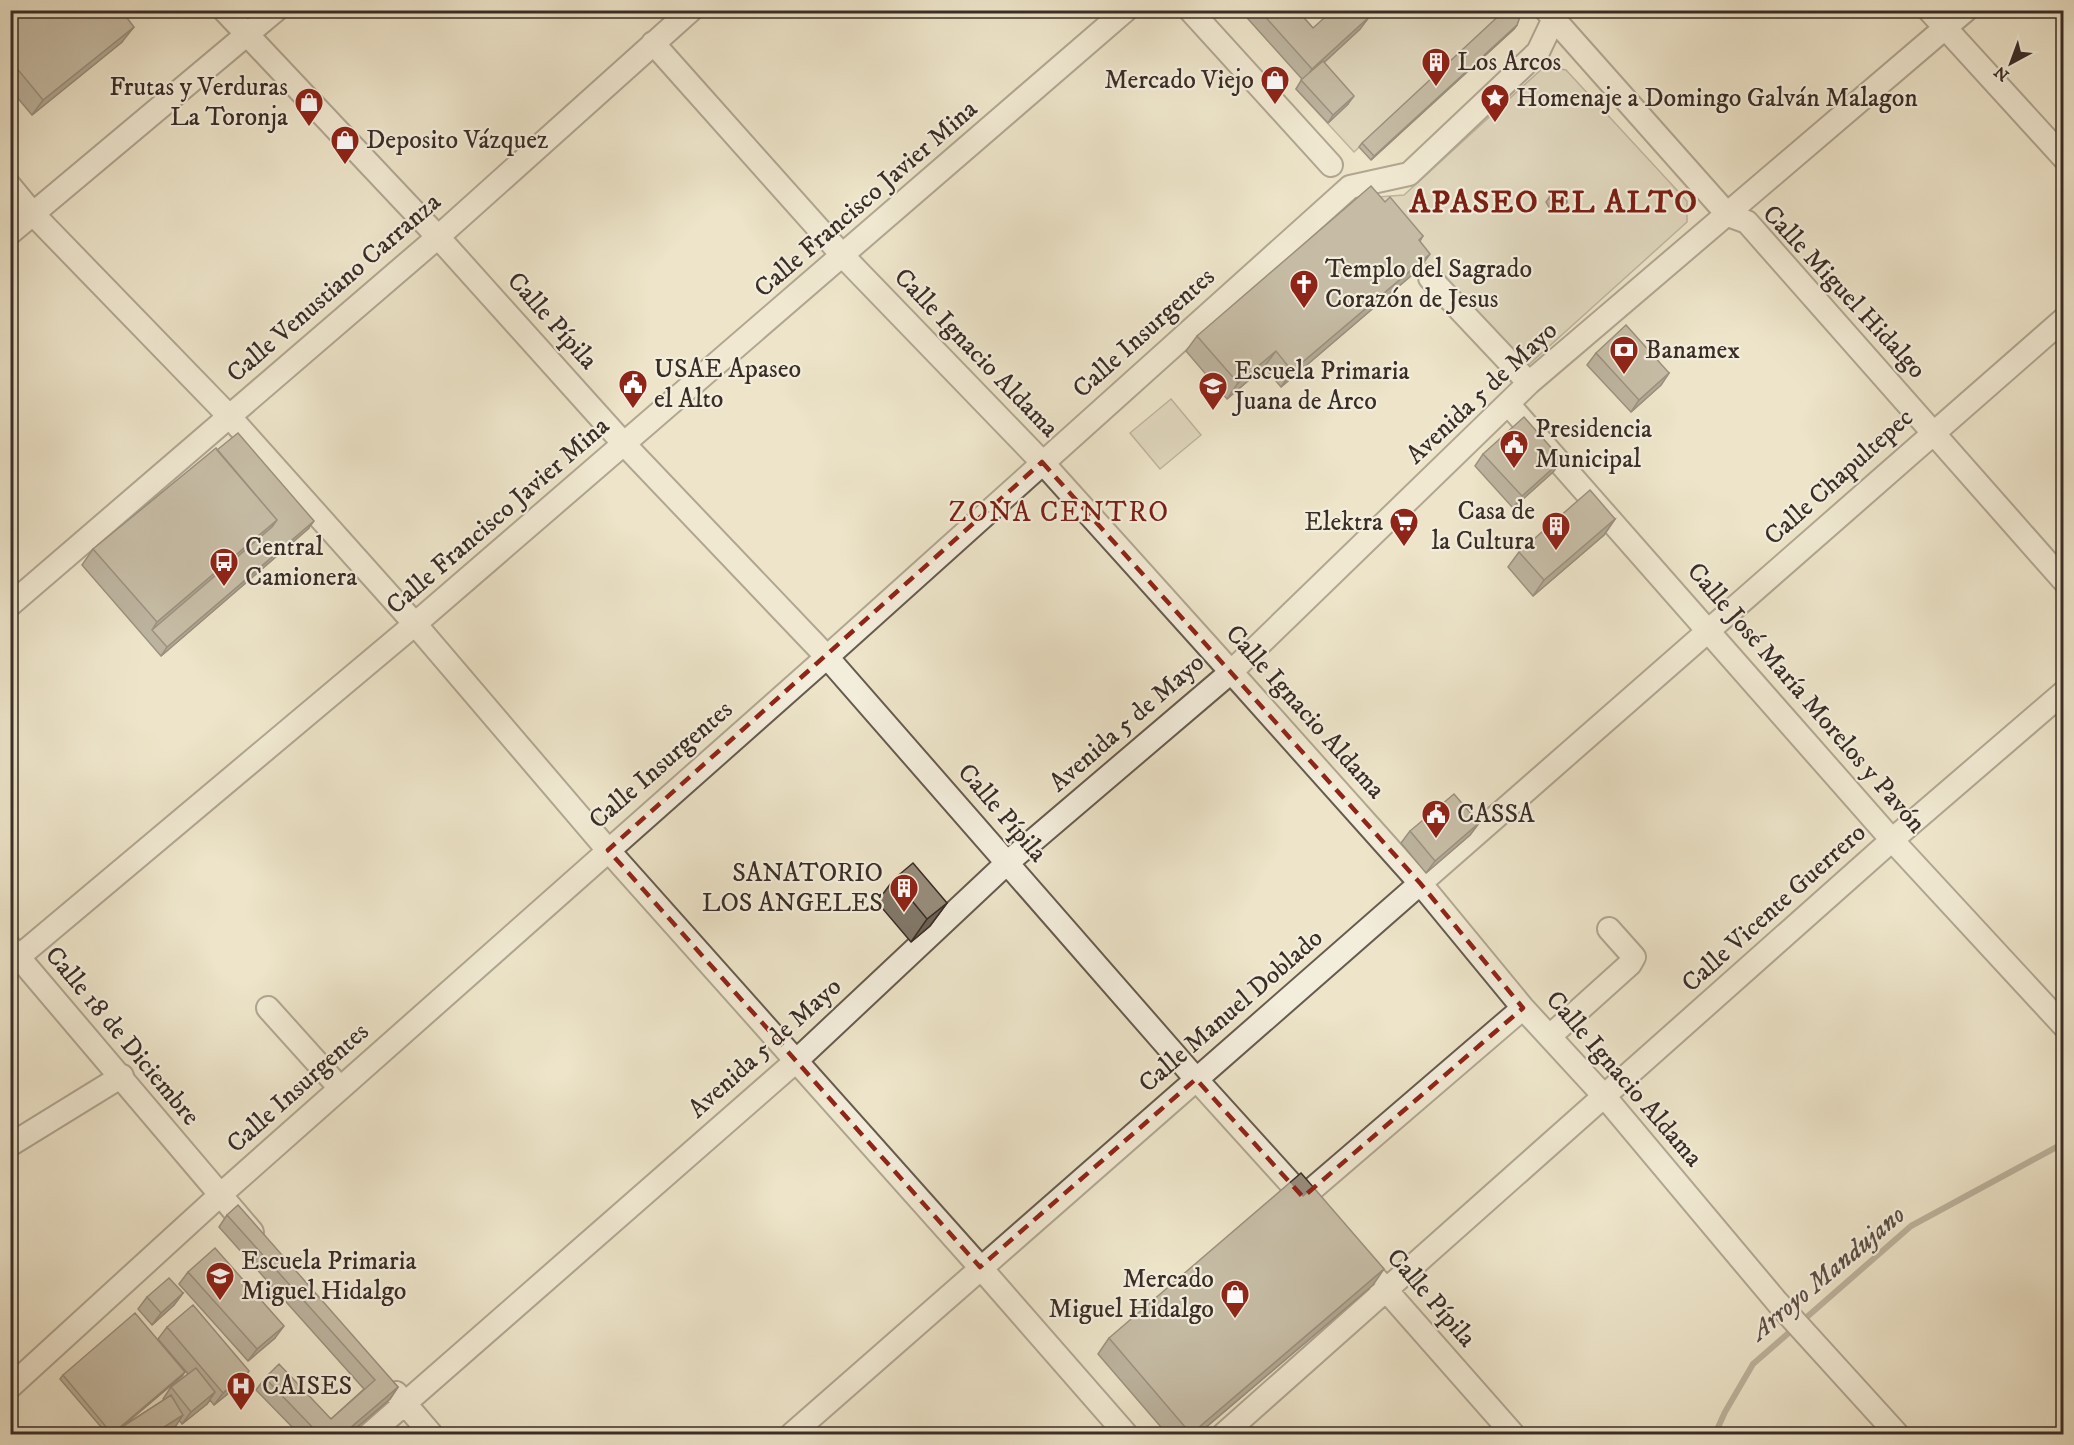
<svg xmlns="http://www.w3.org/2000/svg" width="2074" height="1445" viewBox="0 0 2074 1445" font-family="'IM FELL DW Pica',serif">
<rect width="100%" height="100%" fill="#ede4c9"/>
<filter id="stains"><feTurbulence type="fractalNoise" baseFrequency=".00333" numOctaves="4"/><feColorMatrix values="0 0 0 0 .2 0 0 0 0 .09 0 0 0 0 .02 0 0 0 .5 -.17"/></filter>
<radialGradient id="worn" r=".72"><stop offset=".6" stop-color="#630" stop-opacity="0"/><stop offset="1" stop-color="#630" stop-opacity=".3"/></radialGradient>
<path fill="#cfc5ad" stroke="#84796a" stroke-width="1.5" d="M 1340,11 L 1504,10 L 1505,11 L 1354,152 L 1296,89 L 1360,29 Z
M 1545,66 L 1566,70 L 1687,201 L 1687,222 L 1523,370 L 1366,198 L 1404,195 Z
M 1171,399 L 1201,435 L 1160,469 L 1130,433 Z"/>
<g fill="none" stroke-linecap="round" stroke-linejoin="round">
<path stroke="#817667" stroke-width="6" d="M 1715,1434 L 1725,1412 L 1753,1364 L 1911,1226 L 2064,1143"/>
<g stroke="#675b4f" stroke-width="26">
<path id="minor" d="M 224,10 L 438,237 L 625,445 L 827,657 L 1196,1079 L 1311,1206
M 1190,10 L 1331,165
M 1546,10 L 1728,215 L 1747,222 L 2064,581
M 1929,10 L 2064,158
M 653,43 L 843,256 L 1042,462 L 1242,684 L 1420,883 L 1523,1008 L 1605,1097 L 1777,1302 L 1897,1434
M 10,186 L 34,215 L 229,416 L 415,624 L 608,850 L 980,1267 L 1126,1434
M 1350,187 L 1409,174 L 1538,52 L 1558,10
M 10,233 L 276,10
M 1430,278 L 1529,383
M 1509,405 L 1892,840 L 2064,1026
M 10,605 L 438,237 L 691,10
M 10,947 L 252,1232
M 10,964 L 415,624 L 1126,10
M 268,1008 L 340,1088
M 1550,1036 L 1630,964 L 1634,957 L 1609,929
M 10,1145 L 122,1076
M 1303,1197 L 1523,1008
M 1357,1257 L 1513,1434
M 10,1387 L 219,1196 L 827,657 L 1350,187
M 396,1393 L 431,1434
M 370,1434 L 796,1061 L 1008,862 L 1231,672 L 1529,383 L 1966,10
M 792,1434 L 2064,319
M 1224,1434 L 1892,840 L 2064,692"/>
</g>
<use href="#minor" stroke="#f3eddc" stroke-width="22"/>
</g>
<path fill="#82786a" stroke="#3a2d26" stroke-width="1.5" d="M 10,10 L 122,42 L 32,115 L 10,89 Z
M 1240,10 L 1297,10 L 1313,28 L 1369,17 L 1360,29 L 1324,62 L 1348,104 L 1328,123 L 1296,89 L 1302,79 Z
M 1517,25 L 1514,29 L 1371,160 L 1359,147 L 1362,143 Z
M 1554,191 L 1567,202 L 1560,211 L 1552,212 L 1546,202 Z
M 1385,202 L 1423,236 L 1420,241 L 1419,269 L 1281,387 L 1264,367 L 1227,399 L 1186,351 L 1197,336 Z
M 1596,353 L 1669,373 L 1661,385 L 1631,412 L 1587,365 Z
M 1483,454 L 1562,460 L 1553,472 L 1513,508 L 1475,466 Z
M 1615,519 L 1604,535 L 1533,596 L 1508,567 L 1519,552 Z
M 308,529 L 161,656 L 82,565 L 93,549 Z
M 1479,823 L 1470,835 L 1426,873 L 1401,843 L 1410,831 Z
M 894,879 L 947,903 L 930,926 L 911,942 L 877,902 Z
M 227,1215 L 398,1387 L 390,1399 L 349,1434 L 299,1434 L 256,1390 L 265,1378 L 331,1419 L 364,1389 L 219,1227 Z
M 188,1272 L 275,1338 L 248,1361 L 179,1284 Z
M 1373,1285 L 1198,1434 L 1167,1434 L 1098,1354 L 1109,1338 Z
M 183,1293 L 174,1305 L 152,1325 L 138,1309 L 147,1297 Z
M 167,1327 L 241,1383 L 214,1405 L 210,1400 L 207,1404 L 182,1424 L 179,1420 L 175,1427 L 163,1434 L 115,1434 L 118,1430 L 113,1434 L 107,1434 L 60,1379 L 63,1375 L 182,1376 L 122,1427 L 164,1400 L 163,1399 L 171,1387 L 188,1374 L 158,1339 Z"/>
<path fill="#6a6256" stroke="#3a2d26" stroke-width="1.5" d="M 1369,17 L 1360,29 L 1304,81 L 1312,69 Z
M 1517,25 L 1514,29 L 1371,160 L 1374,156 Z
M 134,27 L 122,42 L 32,115 L 43,100 Z
M 1354,96 L 1348,104 L 1328,123 L 1333,115 Z
M 1563,207 L 1560,211 L 1552,212 L 1555,208 Z
M 1430,254 L 1419,269 L 1281,387 L 1292,371 Z
M 1276,351 L 1264,367 L 1227,399 L 1238,383 Z
M 1669,373 L 1661,385 L 1631,412 L 1639,400 Z
M 1562,460 L 1553,472 L 1513,508 L 1522,496 Z
M 1615,519 L 1604,535 L 1533,596 L 1544,580 Z
M 277,520 L 266,536 L 152,630 L 157,622 Z
M 314,521 L 308,529 L 161,656 L 167,647 Z
M 1479,823 L 1470,835 L 1426,873 L 1435,861 Z
M 947,903 L 930,926 L 911,942 L 927,919 Z
M 1384,1269 L 1373,1285 L 1198,1434 L 1191,1434 Z
M 183,1293 L 174,1305 L 152,1325 L 161,1313 Z
M 284,1326 L 275,1338 L 248,1361 L 257,1349 Z
M 249,1371 L 241,1383 L 214,1405 L 223,1393 Z
M 185,1372 L 182,1376 L 113,1434 L 112,1434 Z
M 398,1387 L 390,1399 L 349,1434 L 343,1434 Z
M 215,1392 L 207,1404 L 182,1424 L 191,1412 Z
M 183,1415 L 175,1427 L 163,1434 L 153,1434 Z"/>
<path fill="#978c7b" stroke="#3a2d26" stroke-width="1.5" d="M 10,10 L 121,10 L 134,27 L 43,100 L 10,60 Z
M 1259,10 L 1297,10 L 1313,28 L 1333,10 L 1361,10 L 1369,17 L 1312,69 Z
M 1505,10 L 1521,10 L 1521,14 L 1517,25 L 1374,156 L 1362,143 Z
M 1323,61 L 1354,96 L 1333,115 L 1301,80 Z
M 1371,186 L 1385,202 L 1390,197 L 1423,236 L 1419,240 L 1430,254 L 1292,371 L 1276,351 L 1238,383 L 1197,336 Z
M 1560,190 L 1565,193 L 1567,202 L 1563,207 L 1555,208 L 1549,198 L 1554,191 Z
M 1626,325 L 1669,373 L 1639,400 L 1596,353 Z
M 1524,417 L 1562,460 L 1522,496 L 1483,454 Z
M 238,433 L 314,521 L 167,647 L 152,630 L 272,527 L 277,520 L 217,450 Z
M 216,448 L 277,520 L 157,622 L 93,549 Z
M 1590,490 L 1615,519 L 1544,580 L 1519,552 Z
M 1454,794 L 1479,823 L 1435,861 L 1410,831 Z
M 913,863 L 947,903 L 927,919 L 894,879 Z
M 1301,1173 L 1384,1269 L 1191,1434 L 1109,1338 Z
M 238,1205 L 398,1387 L 343,1434 L 319,1434 L 265,1378 L 279,1364 L 331,1419 L 375,1380 L 227,1215 Z
M 215,1248 L 284,1326 L 257,1349 L 188,1272 Z
M 169,1278 L 183,1293 L 161,1313 L 147,1297 Z
M 193,1305 L 249,1371 L 223,1393 L 167,1327 Z
M 135,1313 L 185,1372 L 112,1434 L 63,1375 Z
M 196,1368 L 215,1392 L 191,1412 L 171,1387 Z
M 171,1395 L 183,1415 L 153,1434 L 123,1434 L 119,1429 Z"/>
<path d="M0 0H2074V1445H0ZM 1042,462 L 1420,883 L 1523,1008 L 1303,1197 L 1196,1079 L 980,1267 L 608,850 Z" fill="#ede4c9" fill-opacity=".55" fill-rule="evenodd"/>
<path fill="none" stroke="#8f2418" stroke-width="4.5" stroke-dasharray="12 8" stroke-linejoin="round" d="M 1042,462 L 1420,883 L 1523,1008 L 1303,1197 L 1196,1079 L 980,1267 L 608,850 Z"/>
<defs>
<g id="building-pin" transform="scale(1.5)"><path d="M0 17L-7.5 6A9.5 9.5 0 1 1 7.5 6Z" fill="#8f2418" stroke="#f3eddc"/><path d="M-4-6H4V6H1V3H-1V6H-4ZM-2.5-4.3h1.7v1.8h-1.7ZM.8-4.3h1.7v1.8H.8ZM-2.5-1h1.7V.8h-1.7ZM.8-1h1.7V.8H.8Z" fill="#fff"/></g>
<g id="shop-pin" transform="scale(1.5)"><path d="M0 17L-7.5 6A9.5 9.5 0 1 1 7.5 6Z" fill="#8f2418" stroke="#f3eddc"/><path d="M-5-2.5h2.3a2.7 3.5 0 0 1 5.4 0H5L5.5 6h-11ZM-1.5-2.5h3a1.5 2.3 0 0 0-3 0Z" fill="#fff"/></g>
<g id="sight-pin" transform="scale(1.5)"><path d="M0 17L-7.5 6A9.5 9.5 0 1 1 7.5 6Z" fill="#8f2418" stroke="#f3eddc"/><path d="M0-6L1.8-2.2L6-1.7L2.9 1.2L3.7 5.4L0 3.3L-3.7 5.4L-2.9 1.2L-6-1.7L-1.8-2.2Z" fill="#fff"/></g>
<g id="church-pin" transform="scale(1.5)"><path d="M0 17L-7.5 6A9.5 9.5 0 1 1 7.5 6Z" fill="#8f2418" stroke="#f3eddc"/><path d="M-1.2-6h2.4v3.5h3.3v2.4h-3.3V6h-2.4V-.1h-3.3v-2.4h3.3Z" fill="#fff"/></g>
<g id="bank-pin" transform="scale(1.5)"><path d="M0 17L-7.5 6A9.5 9.5 0 1 1 7.5 6Z" fill="#8f2418" stroke="#f3eddc"/><path d="M-6-4H6V4H-6ZM0-2.3a2.3 2.3 0 1 0 0 4.6a2.3 2.3 0 1 0 0-4.6Z" fill="#fff"/></g>
<g id="civic-pin" transform="scale(1.5)"><path d="M0 17L-7.5 6A9.5 9.5 0 1 1 7.5 6Z" fill="#8f2418" stroke="#f3eddc"/><path d="M-.6-6.5H3V-4.5H.6V-3L4-1V1h2V6H-6V1h2V-1L-.6-3ZM-1.2 2.5V6h2.4V2.5Z" fill="#fff"/></g>
<g id="school-pin" transform="scale(1.5)"><path d="M0 17L-7.5 6A9.5 9.5 0 1 1 7.5 6Z" fill="#8f2418" stroke="#f3eddc"/><path d="M0-5L7-2L0 1L-7-2ZM-4 1L0 2.5L4 1V4Q0 6-4 4Z" fill="#fff"/></g>
<g id="supermarket-pin" transform="scale(1.5)"><path d="M0 17L-7.5 6A9.5 9.5 0 1 1 7.5 6Z" fill="#8f2418" stroke="#f3eddc"/><path d="M-6-5.5h2.5l.6 2H6L4.5 2H-2.5L-4.4-4H-6ZM-1.5 3.2a1.3 1.3 0 1 0 .1 0ZM3 3.2a1.3 1.3 0 1 0 .1 0Z" fill="#fff"/></g>
<g id="bus-pin" transform="scale(1.5)"><path d="M0 17L-7.5 6A9.5 9.5 0 1 1 7.5 6Z" fill="#8f2418" stroke="#f3eddc"/><path d="M-5-6H5V4H4V6H2V4H-2V6H-4V4H-5ZM-3.5-4V0h7V-4ZM-3.5 1.2v1.5H-2V1.2ZM2 1.2v1.5H3.5V1.2Z" fill="#fff"/></g>
<g id="hospital-pin" transform="scale(1.5)"><path d="M0 17L-7.5 6A9.5 9.5 0 1 1 7.5 6Z" fill="#8f2418" stroke="#f3eddc"/><path d="M-5-5h3v3.5h4V-5h3V5h-3V1.5h-4V5h-3Z" fill="#fff"/></g>
</defs>
<g fill-rule="evenodd">
<use href="#building-pin" x="1436" y="62"/>
<use href="#shop-pin" x="1275" y="80"/>
<use href="#sight-pin" x="1495" y="98"/>
<use href="#shop-pin" x="309" y="102"/>
<use href="#shop-pin" x="345" y="140"/>
<use href="#church-pin" x="1304" y="284"/>
<use href="#bank-pin" x="1624" y="350"/>
<use href="#civic-pin" x="633" y="384"/>
<use href="#school-pin" x="1213" y="386"/>
<use href="#civic-pin" x="1514" y="444"/>
<use href="#supermarket-pin" x="1404" y="522"/>
<use href="#building-pin" x="1556" y="526"/>
<use href="#bus-pin" x="224" y="562"/>
<use href="#civic-pin" x="1436" y="814"/>
<use href="#building-pin" x="904" y="888"/>
<use href="#school-pin" x="220" y="1276"/>
<use href="#shop-pin" x="1235" y="1294"/>
<use href="#hospital-pin" x="241" y="1386"/>
</g>
<g text-anchor="middle" dominant-baseline="central" stroke-width="4.5" stroke-linejoin="round" paint-order="stroke">
<g font-size="26" fill="#3a2d26" stroke="#f3eddc" text-anchor="start">
<text x="1457" y="62">Los Arcos</text>
<text x="1254" y="80" text-anchor="end">Mercado Viejo</text>
<text x="288" y="87" text-anchor="end">Frutas y Verduras<tspan x="288" dy="30">La Toronja</tspan></text>
<text x="1516" y="98">Homenaje a Domingo Galván Malagon</text>
<text x="366" y="140">Deposito Vázquez</text>
<text x="1325" y="269">Templo del Sagrado<tspan x="1325" dy="30">Corazón de Jesus</tspan></text>
<text x="1645" y="350">Banamex</text>
<text x="654" y="369">USAE Apaseo<tspan x="654" dy="30">el Alto</tspan></text>
<text x="1234" y="371">Escuela Primaria<tspan x="1234" dy="30">Juana de Arco</tspan></text>
<text x="1535" y="429">Presidencia<tspan x="1535" dy="30">Municipal</tspan></text>
<text x="1535" y="511" text-anchor="end">Casa de<tspan x="1535" dy="30">la Cultura</tspan></text>
<text x="1383" y="522" text-anchor="end">Elektra</text>
<text x="245" y="547">Central<tspan x="245" dy="30">Camionera</tspan></text>
<text x="1457" y="814">CASSA</text>
<text x="883" y="873" text-anchor="end">SANATORIO<tspan x="883" dy="30">LOS ANGELES</tspan></text>
<text x="241" y="1261">Escuela Primaria<tspan x="241" dy="30">Miguel Hidalgo</tspan></text>
<text x="1214" y="1279" text-anchor="end">Mercado<tspan x="1214" dy="30">Miguel Hidalgo</tspan></text>
<text x="262" y="1386">CAISES</text>
</g>
<g font-size="26" fill="#3a2d26" stroke="#f3eddc">
<text transform="translate(866 199) rotate(-41)">Calle Francisco Javier Mina</text>
<text transform="translate(334 288) rotate(-41)">Calle Venustiano Carranza</text>
<text transform="translate(1844 292) rotate(47)">Calle Miguel Hidalgo</text>
<text transform="translate(552 321) rotate(48)">Calle Pípila</text>
<text transform="translate(1144 333) rotate(-42)">Calle Insurgentes</text>
<text transform="translate(976 353) rotate(46)">Calle Ignacio Aldama</text>
<text transform="translate(1482 393) rotate(-43)">Avenida 5 de Mayo</text>
<text transform="translate(1839 477) rotate(-42)">Calle Chapultepec</text>
<text transform="translate(498 516) rotate(-41)">Calle Francisco Javier Mina</text>
<text transform="translate(1806 698) rotate(49)">Calle José María Morelos y Pavón</text>
<text transform="translate(1305 712) rotate(48)">Calle Ignacio Aldama</text>
<text transform="translate(1127 723) rotate(-41)">Avenida 5 de Mayo</text>
<text transform="translate(661 765) rotate(-41)">Calle Insurgentes</text>
<text transform="translate(1002 813) rotate(49)">Calle Pípila</text>
<text transform="translate(1774 908) rotate(-42)">Calle Vicente Guerrero</text>
<text transform="translate(1231 1011) rotate(-41)">Calle Manuel Doblado</text>
<text transform="translate(122 1036) rotate(50)">Calle 18 de Diciembre</text>
<text transform="translate(765 1048) rotate(-42)">Avenida 5 de Mayo</text>
<text transform="translate(1624 1079) rotate(49)">Calle Ignacio Aldama</text>
<text transform="translate(298 1088) rotate(-42)">Calle Insurgentes</text>
<text transform="translate(1431 1298) rotate(49)">Calle Pípila</text>
</g>
<g font-size="27" font-style="italic" fill="#5d5146" stroke="#f3eddc">
<text transform="translate(1828 1273) rotate(-40)">Arroyo Mandujano</text>
</g>
<g font-size="28" letter-spacing="1.5" fill="#7a1f14" stroke="#f3eddc">
<text x="1059" y="512">ZONA CENTRO</text>
</g>
<g font-size="32" font-weight="bold" letter-spacing="1.5" fill="#7a1f14" stroke="#f3eddc">
<text x="1554" y="203">APASEO EL ALTO</text>
</g>
</g>
<rect width="2074" height="1445" fill="none" stroke="#ede4c9" stroke-width="36"/>
<rect x="12" y="12" width="2050" height="1421" fill="none" stroke="#3a2d26" stroke-width="3"/>
<rect x="18" y="18" width="2038" height="1409" fill="none" stroke="#3a2d26" stroke-width="1.5"/>
<g transform="translate(2011 63) rotate(221)" stroke="#f3eddc" stroke-width="4.5" paint-order="stroke">
<path d="M0-4.5L10 22L0 15L-10 22Z" fill="#3a2d26"/>
<text y="-9" font-size="16" font-weight="bold" text-anchor="middle" fill="#3a2d26">N</text>
</g>
<rect width="100%" height="100%" filter="url(#stains)"/>
<rect width="100%" height="100%" fill="url(#worn)"/>
</svg>
